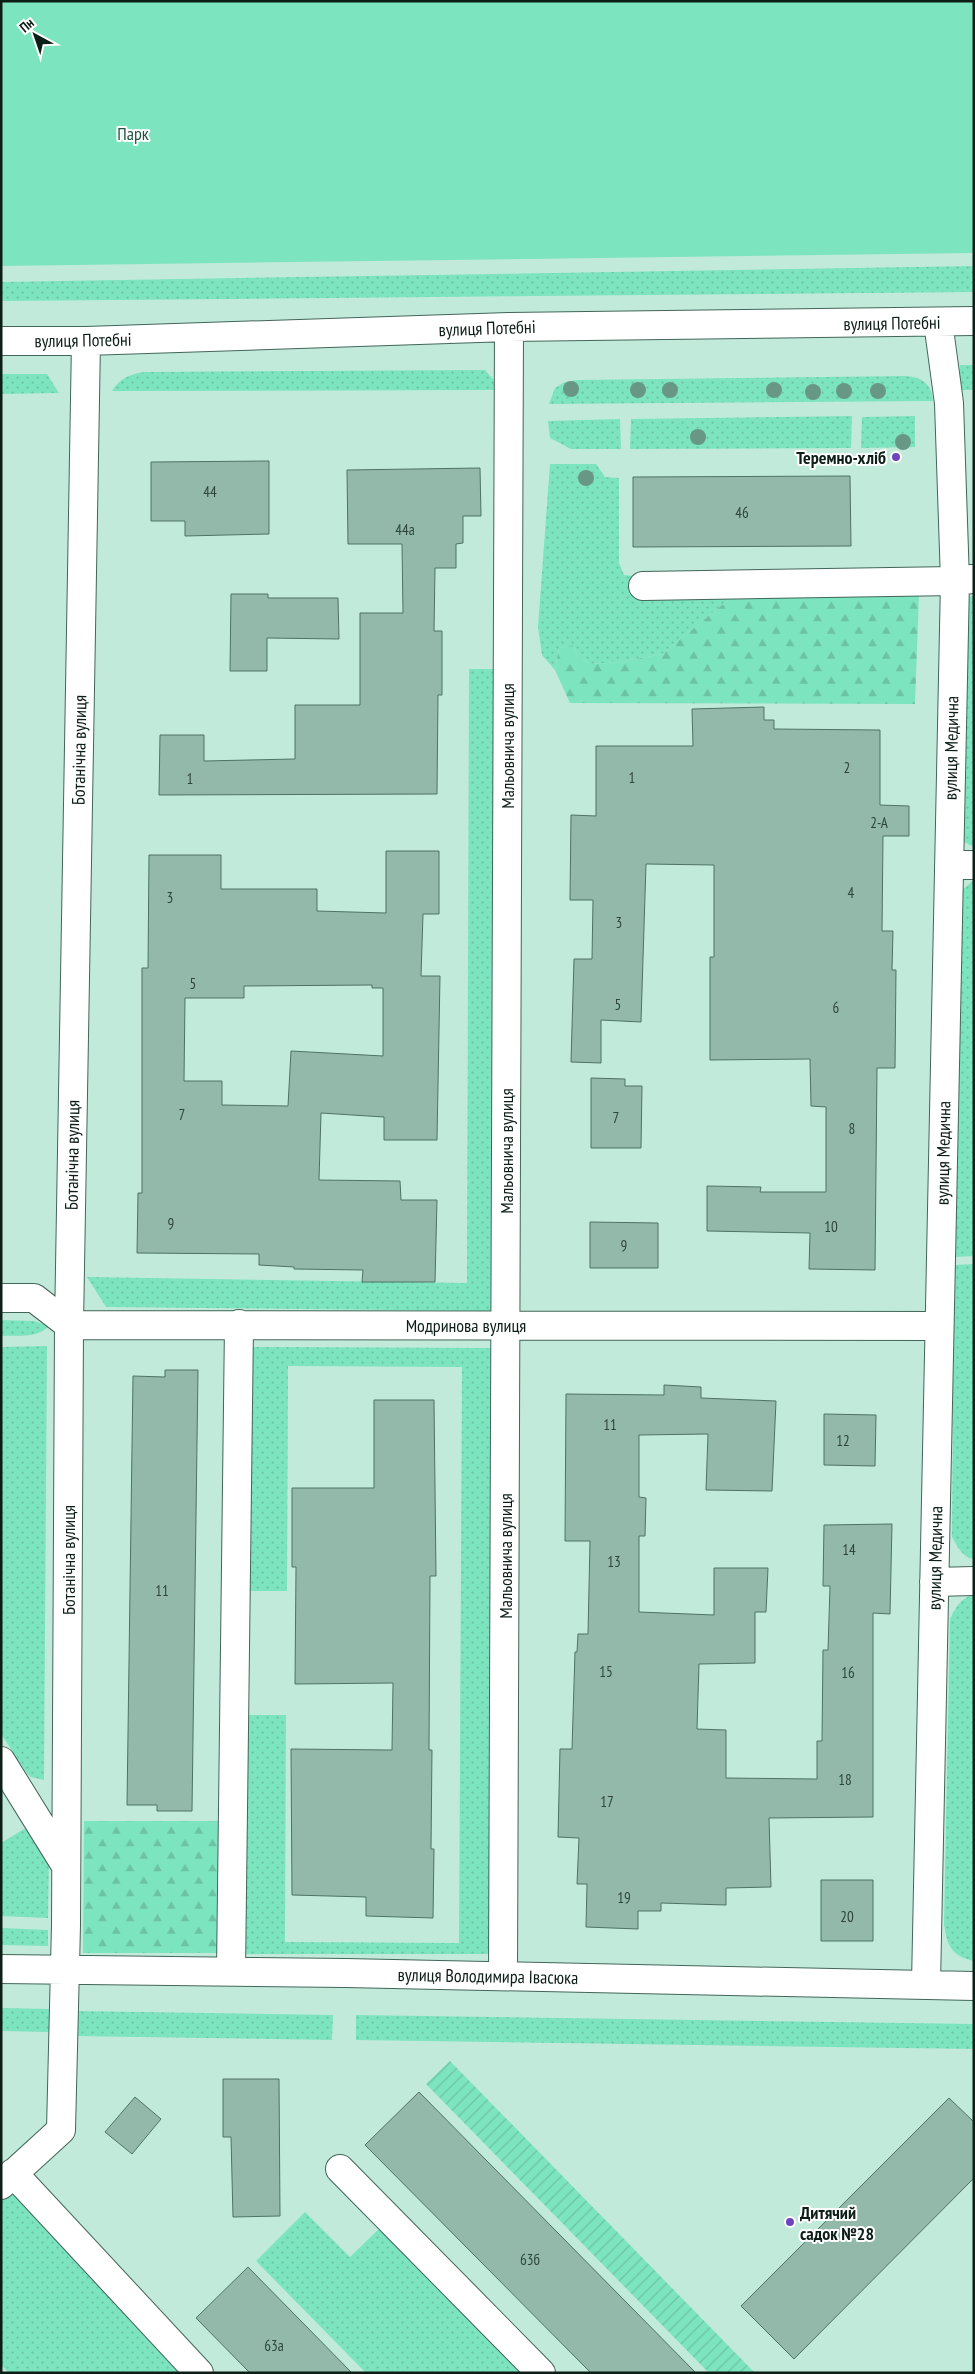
<svg xmlns="http://www.w3.org/2000/svg" width="975" height="2374" viewBox="0 0 975 2374" font-family="'PT Sans Narrow',sans-serif">
<defs>
<pattern id="grass-dots" width="8" height="8" patternUnits="userSpaceOnUse" patternTransform="scale(1.25)"><rect width="8" height="8" fill="#7de4c0"/><path d="M2 2h.1M6 6h.1" fill="none" stroke="#6bc3a4" stroke-width="1.8" stroke-linecap="round"/></pattern>
<pattern id="forest-firs" width="22" height="20" patternUnits="userSpaceOnUse" patternTransform="scale(1.25)"><rect width="22" height="20" fill="#7de4c0"/><path d="M5 1l3.5 6h-7zM16 11l3.5 6h-7z" fill="#6bc3a4"/></pattern>
<pattern id="garden-furrows" width="10" height="10" patternUnits="userSpaceOnUse" patternTransform="scale(1.25)"><rect width="10" height="10" fill="#7de4c0"/><path d="M-1 1l2-2M0 10L10 0M9 11l2-2" fill="none" stroke="#6bc3a4"/></pattern>
</defs>
<rect width="100%" height="100%" fill="#c2eada"/>
<path fill="url(#grass-dots)" d="M 974,266 L 974,292 L 1,301 L 1,282 Z
M 960,365 L 974,365 L 974,390 L 960,390 Z
M 485,370 L 493,379 L 496,390 L 112,391 C 120,378 130,374 145,372 Z
M 1,374 L 47,374 L 59,393 L 1,394 Z
M 905,376 C 921,377 932,383 933,401 L 549,404 L 555,388 L 565,382 L 577,380 Z
M 852,416 L 851,448 L 630,449 L 631,419 Z
M 915,416 L 915,447 L 861,448 L 862,417 Z
M 620,419 L 621,449 L 571,449 L 550,438 L 548,421 Z
M 550,464 L 596,464 L 605,477 L 619,478 L 619,563 L 624,575 L 634,576 L 634,597 L 733,596 L 662,654 L 620,662 L 590,664 L 578,657 L 573,645 L 559,648 L 555,670 L 542,655 L 538,627 Z
M 974,596 L 974,847 L 962,841 L 960,597 Z
M 469,669 L 494,669 L 492,1311 L 106,1307 L 87,1277 L 467,1283 Z
M 974,880 L 974,1256 L 954,1257 L 962,890 Z
M 974,1264 L 974,1559 C 963,1558 957,1546 952,1537 L 954,1265 Z
M 1,1320 L 34,1321 L 49,1326 C 37,1339 18,1335 1,1336 Z
M 47,1346 L 44,1780 L 31,1777 L 26,1772 L 1,1734 L 1,1347 Z
M 250,1347 L 492,1348 L 490,1954 L 243,1954 L 246,1715 L 286,1715 L 285,1942 L 459,1943 L 462,1367 L 288,1366 L 287,1591 L 247,1591 Z
M 974,1595 L 974,1961 C 951,1956 947,1945 944,1924 L 950,1619 C 955,1609 961,1597 974,1595 Z
M 29,1826 L 49,1859 L 48,1918 L 1,1916 L 1,1843 Z
M 1,1928 L 48,1930 L 48,1946 L 1,1945 Z
M 1,2008 L 50,2009 L 49,2032 L 1,2031 Z
M 76,2011 L 333,2015 L 332,2040 L 75,2036 Z
M 356,2015 L 974,2024 L 974,2049 L 356,2040 Z
M 13,2189 L 184,2373 L 9,2373 L 1,2365 L 1,2200 Z
M 305,2212 L 350,2257 L 381,2227 L 525,2373 L 366,2373 L 256,2261 Z"/>
<path fill="url(#forest-firs)" d="M 919,595 L 915,704 L 570,703 L 555,670 L 559,648 L 573,645 L 578,657 L 590,664 L 620,662 L 662,654 L 733,596 Z
M 84,1821 L 220,1821 L 219,1953 L 83,1953 Z"/>
<path fill="#7de4c0" d="M 1,1 L 974,1 L 974,253 L 1,266 Z"/>
<path fill="url(#garden-furrows)" d="M 450,2061 L 755,2373 L 709,2373 L 426,2084 Z"/>
<path fill="#92b9a9" stroke="#4e7365" fill-rule="evenodd" d="M 269,461 L 269,534 L 185,536 L 185,521 L 151,521 L 151,462 Z
M 480,468 L 481,516 L 463,516 L 463,543 L 456,544 L 456,568 L 435,568 L 434,631 L 442,631 L 442,695 L 438,695 L 437,794 L 159,795 L 160,735 L 204,735 L 204,761 L 295,759 L 295,705 L 360,705 L 360,613 L 403,613 L 402,544 L 348,544 L 347,470 Z
M 850,476 L 851,546 L 633,547 L 633,477 Z
M 231,594 L 268,594 L 268,598 L 338,598 L 339,639 L 267,638 L 267,671 L 230,671 Z
M 764,707 L 764,720 L 774,720 L 774,729 L 880,730 L 880,805 L 909,806 L 909,836 L 883,836 L 882,931 L 893,931 L 892,970 L 896,970 L 895,1068 L 877,1068 L 875,1270 L 809,1269 L 810,1233 L 707,1231 L 707,1186 L 761,1187 L 760,1192 L 826,1192 L 826,1107 L 811,1106 L 810,1059 L 710,1060 L 710,957 L 714,957 L 714,865 L 646,864 L 641,1022 L 601,1020 L 601,1063 L 571,1062 L 574,959 L 592,959 L 593,900 L 570,900 L 571,815 L 596,816 L 596,746 L 693,746 L 692,709 Z
M 386,851 L 439,851 L 439,914 L 423,914 L 421,976 L 440,976 L 437,1140 L 384,1140 L 384,1117 L 321,1113 L 319,1180 L 400,1181 L 401,1200 L 437,1200 L 435,1282 L 362,1282 L 363,1270 L 294,1269 L 294,1267 L 259,1265 L 259,1254 L 137,1253 L 138,1193 L 142,1193 L 142,968 L 148,968 L 149,855 L 221,855 L 221,889 L 317,889 L 317,911 L 386,913 ZM 372,985 L 372,988 L 383,988 L 383,1056 L 291,1051 L 288,1106 L 222,1105 L 222,1081 L 184,1081 L 185,998 L 244,998 L 244,986 Z
M 591,1078 L 625,1079 L 625,1086 L 642,1086 L 641,1148 L 591,1148 Z
M 590,1222 L 658,1223 L 658,1268 L 590,1268 Z
M 165,1370 L 198,1370 L 192,1811 L 157,1811 L 157,1805 L 127,1805 L 133,1376 L 165,1377 Z
M 664,1385 L 701,1387 L 701,1398 L 776,1401 L 772,1491 L 706,1490 L 708,1434 L 639,1435 L 639,1497 L 646,1498 L 645,1536 L 639,1536 L 639,1612 L 714,1615 L 714,1568 L 768,1568 L 766,1612 L 755,1612 L 755,1663 L 699,1664 L 697,1729 L 726,1730 L 726,1778 L 817,1779 L 817,1741 L 822,1741 L 823,1650 L 828,1650 L 830,1586 L 823,1586 L 824,1525 L 892,1524 L 890,1614 L 873,1613 L 873,1817 L 769,1818 L 771,1887 L 726,1888 L 726,1905 L 661,1903 L 661,1911 L 638,1911 L 638,1929 L 586,1927 L 587,1884 L 577,1884 L 579,1838 L 558,1837 L 560,1749 L 572,1749 L 575,1652 L 577,1652 L 578,1634 L 588,1634 L 590,1541 L 565,1541 L 566,1394 L 664,1395 Z
M 374,1400 L 434,1400 L 436,1576 L 430,1576 L 429,1750 L 432,1750 L 431,1849 L 434,1849 L 433,1918 L 366,1916 L 366,1897 L 292,1895 L 291,1749 L 392,1750 L 393,1683 L 295,1684 L 296,1567 L 292,1567 L 292,1488 L 374,1488 Z
M 824,1414 L 876,1415 L 875,1466 L 824,1465 Z
M 821,1880 L 873,1880 L 873,1941 L 821,1941 Z
M 223,2079 L 279,2079 L 280,2216 L 233,2217 L 231,2137 L 223,2137 Z
M 419,2092 L 696,2373 L 591,2373 L 365,2145 Z
M 135,2097 L 161,2119 L 132,2154 L 105,2132 Z
M 949,2098 L 974,2122 L 974,2178 L 794,2359 L 741,2306 Z
M 248,2267 L 352,2373 L 250,2373 L 196,2318 Z"/>
<g fill="none" stroke-linecap="round" stroke-linejoin="round">
<g stroke="#426659" stroke-width="30">
<path id="minor" d="M 1,341 L 86,341 L 509,327 L 974,321
M 643,586 L 955,581 L 972,579
M 949,865 L 974,865
M 1,1298 L 34,1298 L 69,1325 L 939,1326
M 934,1582 L 974,1581
M 1,1761 L 66,1866
M 1,1969 L 346,1973 L 974,1986
M 231,1971 L 239,1324
M 503,1976 L 509,327
M 926,1984 L 955,581 L 949,403 L 938,322
M 340,2169 L 541,2373
M 13,2173 L 199,2373
M 1,2185 L 61,2130 L 66,1925 L 69,1325 L 86,341"/>
</g>
<use href="#minor" stroke="#fff" stroke-width="28"/>
</g>
<g fill="#699786">
<circle cx="571" cy="389" r="8"/>
<circle cx="638" cy="390" r="8"/>
<circle cx="670" cy="390" r="8"/>
<circle cx="774" cy="390" r="8"/>
<circle cx="844" cy="391" r="8"/>
<circle cx="878" cy="391" r="8"/>
<circle cx="813" cy="392" r="8"/>
<circle cx="698" cy="437" r="8"/>
<circle cx="903" cy="442" r="8"/>
<circle cx="586" cy="478" r="8"/>
</g>
<g fill="#6d44bd" stroke="#fff" stroke-width="2">
<circle cx="896" cy="457" r="5"/>
<circle cx="790" cy="2222" r="5"/>
</g>
<g text-anchor="middle" dominant-baseline="central" stroke-width="4" stroke-linejoin="round" paint-order="stroke">
<g font-size="15" fill="#2e443c">
<text x="210" y="491">44</text>
<text x="742" y="512">46</text>
<text x="405" y="529">44а</text>
<text x="847" y="767">2</text>
<text x="632" y="777">1</text>
<text x="190" y="778">1</text>
<text x="879" y="822">2-А</text>
<text x="851" y="892">4</text>
<text x="170" y="897">3</text>
<text x="619" y="922">3</text>
<text x="193" y="983">5</text>
<text x="618" y="1004">5</text>
<text x="836" y="1007">6</text>
<text x="182" y="1114">7</text>
<text x="616" y="1117">7</text>
<text x="852" y="1128">8</text>
<text x="171" y="1223">9</text>
<text x="831" y="1226">10</text>
<text x="624" y="1245">9</text>
<text x="610" y="1424">11</text>
<text x="843" y="1440">12</text>
<text x="849" y="1549">14</text>
<text x="614" y="1561">13</text>
<text x="162" y="1590">11</text>
<text x="606" y="1671">15</text>
<text x="848" y="1672">16</text>
<text x="845" y="1779">18</text>
<text x="607" y="1801">17</text>
<text x="624" y="1897">19</text>
<text x="847" y="1916">20</text>
<text x="530" y="2259">63б</text>
<text x="274" y="2345">63а</text>
</g>
<g font-size="18" fill="#215342" stroke="#fff">
<text x="133" y="133">Парк</text>
</g>
<g font-size="18" fill="#0d1d17" stroke="#fff">
<text transform="translate(892 323) rotate(-1)">вулиця Потебні</text>
<text transform="translate(487 328) rotate(-2)">вулиця Потебні</text>
<text transform="translate(83 340) rotate(-1)">вулиця Потебні</text>
<text transform="translate(507 746) rotate(-90)">Мальовнича вулиця</text>
<text transform="translate(951 748) rotate(-89)">вулиця Медична</text>
<text transform="translate(79 750) rotate(-89)">Ботанічна вулиця</text>
<text transform="translate(506 1151) rotate(-90)">Мальовнича вулиця</text>
<text transform="translate(943 1153) rotate(-89)">вулиця Медична</text>
<text transform="translate(72 1155) rotate(-89)">Ботанічна вулиця</text>
<text x="466" y="1325">Модринова вулиця</text>
<text transform="translate(505 1556) rotate(-90)">Мальовнича вулиця</text>
<text transform="translate(935 1558) rotate(-89)">вулиця Медична</text>
<text transform="translate(68 1560) rotate(-90)">Ботанічна вулиця</text>
<text transform="translate(488 1976) rotate(1)">вулиця Володимира Івасюка</text>
</g>
<g font-size="18" font-weight="bold" fill="#0d1d17" stroke="#fff" text-anchor="end">
<text x="886" y="457">Теремно-хліб</text>
<text x="800" y="2212" text-anchor="start">Дитячий<tspan x="800" dy="21">садок №28</tspan></text>
</g>
</g>
<rect width="975" height="2374" fill="none" stroke="#0d1d17" stroke-width="5"/>
<g transform="translate(35 35) rotate(320)" stroke="#ffffff" stroke-width="4" paint-order="stroke">
<path d="M0-4L9 19L0 12L-9 19Z" fill="#0d1d17"/>
<text y="-8" font-size="14" font-weight="bold" text-anchor="middle" fill="#0d1d17">Пн</text>
</g>
</svg>
